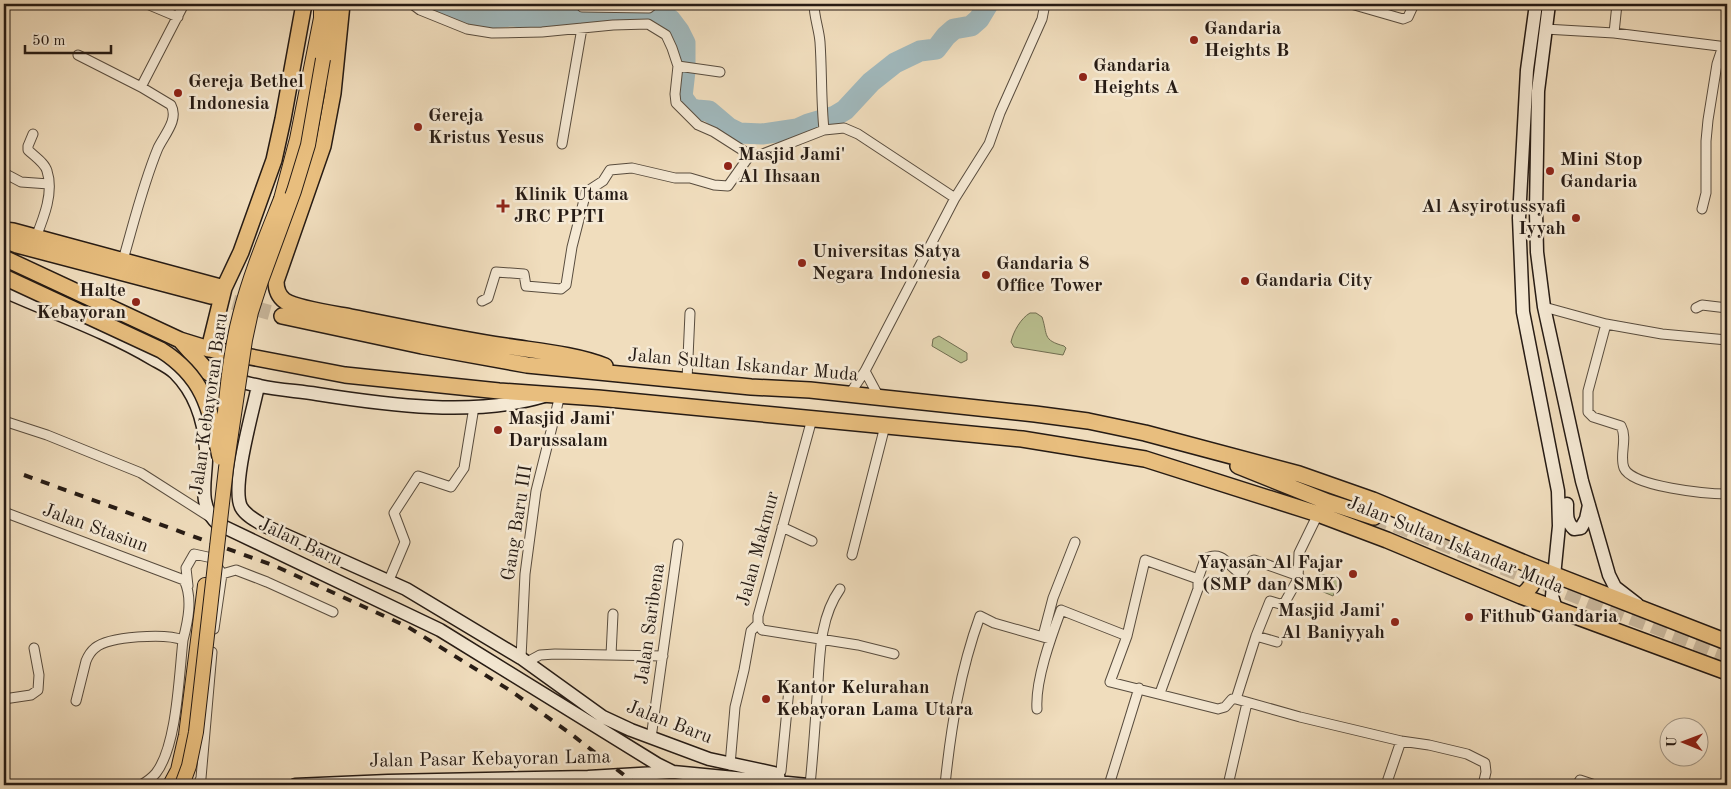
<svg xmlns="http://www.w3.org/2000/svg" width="1731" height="789" viewBox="0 0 1731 789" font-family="'Old Standard TT',serif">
<rect width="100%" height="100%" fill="#f0ddbd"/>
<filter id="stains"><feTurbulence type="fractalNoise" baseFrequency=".004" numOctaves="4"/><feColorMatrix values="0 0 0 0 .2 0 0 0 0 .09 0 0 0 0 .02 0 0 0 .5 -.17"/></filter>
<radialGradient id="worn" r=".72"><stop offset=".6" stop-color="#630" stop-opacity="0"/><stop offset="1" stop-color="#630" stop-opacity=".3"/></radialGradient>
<path fill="#bac191" stroke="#706e52" d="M 1030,313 L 1036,313 L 1042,317 C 1048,335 1042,340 1064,346 L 1066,348 L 1063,355 L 1014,347 L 1011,342 C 1013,332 1021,318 1030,313 Z
M 939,336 L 967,353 L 967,360 L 961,363 L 932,346 L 933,339 Z
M 1320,573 L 1339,581 L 1333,596 L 1314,588 Z"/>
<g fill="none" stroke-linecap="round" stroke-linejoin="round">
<path stroke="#a0b8bc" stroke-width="21" d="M 437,4 L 449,11 L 466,15 L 490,18 L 511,16 L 546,19 L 608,20 L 652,14 L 670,19 L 679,31 L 685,43 L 685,71 L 682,97 L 690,108 L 697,110 L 709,111 L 729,128 L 739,133 L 762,134 L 797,129 L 808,124 L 835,116 L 845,110 L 871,82 L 895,63 L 920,51 L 936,49 L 946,36 L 954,29 L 971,26 L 979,19 L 988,4"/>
<path stroke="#c8b69b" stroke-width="15" stroke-dasharray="15 8" stroke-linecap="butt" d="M 211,296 L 282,316
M 1374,517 L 1727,655"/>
<g stroke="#584c3e" stroke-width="11">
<path id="minor" d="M 147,4 L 178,17
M 412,4 L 420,10 L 467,29 L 492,33 L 542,32 L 613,25 L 648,24 L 666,35 L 672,48 L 678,66 L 675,94 L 676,103 L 698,125 L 714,132 L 750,155 L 760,155 L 824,130 L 844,128 L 858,134 L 955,198
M 814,4 C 814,17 819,29 820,42 C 822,71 821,101 824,130
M 1351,4 L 1403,19 L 1408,17 L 1414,4
M 582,7 L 649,8 L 654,4
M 1545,29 L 1614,33 L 1727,47
M 1614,33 L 1617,4
M 78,55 L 141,87 L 171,105 C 179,120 164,135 158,148 C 143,184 134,222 123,260
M 678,66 L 720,72
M 141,87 L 184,4
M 33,134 L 28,146 L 28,150 C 34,156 45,163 47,171 C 54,192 44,217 36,237
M 562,144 L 582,28
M 4,173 L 21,182 L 49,184
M 1702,209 L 1706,193 L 1706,141 L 1708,120 L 1717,64 L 1721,52 L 1727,43
M 482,301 L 488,298 L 496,272 L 524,274 L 526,286 L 561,289 L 566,285 L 572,247 L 586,192 L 603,181 L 610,170 L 632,168 L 675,178 L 690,178 L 714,185 L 728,186 L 750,155
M 1544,307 L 1606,324 L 1588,391 L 1588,412 L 1593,417 L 1621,426 C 1628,439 1619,455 1624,468 C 1632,487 1708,494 1727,494
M 1696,308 L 1702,305 L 1727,308
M 1606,324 L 1662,334 L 1727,340
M 865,371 L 880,399
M 687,380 L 690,313
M 849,395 L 865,371 L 955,198 L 989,144 L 1000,113 L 1042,19 L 1045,4
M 812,419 L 758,616 L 758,624 L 762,630 L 858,645 L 894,654
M 4,421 L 47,435 L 141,473 L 210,517
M 4,512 L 184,580 C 193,598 188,621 183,640 C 166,633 109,636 95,648 C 90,652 88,656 86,661 L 76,701
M 782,527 L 812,541
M 852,555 L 885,426
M 222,574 L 236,570 L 267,582 L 333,612
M 1198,579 L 1205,559 C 1226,547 1231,575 1243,572 L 1248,563 L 1254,560 L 1299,576
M 389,580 L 405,542 L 394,513 L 418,476 L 451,487 L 464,468 L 474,407
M 188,586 L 186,568 L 194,554 L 212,558 L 222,574 L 214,629
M 1043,636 L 1053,598 L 1075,542
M 1127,636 L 1145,560 L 1198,579 L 1198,589 L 1160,693
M 1256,636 L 1270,601 L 1280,604 L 1285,602 L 1298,579 L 1299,553 L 1318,514
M 611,655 L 613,614
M 521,658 L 525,574 L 536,491 L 560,395
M 527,662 L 540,655 L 555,654 L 663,656
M 4,699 L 31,695 L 38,690 L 39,675 L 34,648
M 1236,699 L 1300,717 L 1401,741 L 1429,745 L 1467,754 L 1485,763 L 1486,772 L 1483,785
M 1236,699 L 1256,636 L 1277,642
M 1037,709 C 1035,681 1051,637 1061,610 L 1127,636 L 1110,682 L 1218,709 L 1225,707 L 1232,699 L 1236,699
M 651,738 L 678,544
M 730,765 L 735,707 L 744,670 L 751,631 L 758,624
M 778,775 L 781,771 L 789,689
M 141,785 C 146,782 152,778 156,773 C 177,746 179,675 183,640
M 198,785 L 201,778 L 212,652
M 810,785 C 813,756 815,726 817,697 C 820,661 818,620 840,589
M 945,785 C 951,727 960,671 980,616 L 994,623 L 1050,639
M 1109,785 L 1139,688
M 1228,785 L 1247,703
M 1386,785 L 1401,741
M 1577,785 L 1580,780 L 1595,785"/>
</g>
<g stroke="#261b14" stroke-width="15">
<path id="secondary" d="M 1536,4 L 1527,70 L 1519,218 L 1523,312 L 1558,491 L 1559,526 L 1552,596 L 1556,609
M 1549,4 L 1538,91 L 1536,212 L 1537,252 L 1544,307 L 1582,481 L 1609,575 L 1615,587 L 1637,604
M 4,291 C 53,313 106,331 153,359 C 160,363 169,367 175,373 C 196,394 204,420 206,449 C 208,476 195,503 218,524 L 440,630 L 657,764 L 673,772
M 178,371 C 207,368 232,381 260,386 C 279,390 298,391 317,394 C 387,405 475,417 544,396
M 258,386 C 253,411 231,486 241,507 C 246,516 257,521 265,526 L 406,589 L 521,658 L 603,717 L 631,730 L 709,759 L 774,773 L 778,775 L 779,781
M 1567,504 C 1567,514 1566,522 1574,529 L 1581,528 L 1586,519 L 1589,505
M 295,785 L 388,781 L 588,777 L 673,772 L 808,785"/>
</g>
<g stroke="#261b14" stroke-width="16">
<path id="primary" d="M 323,59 L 334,4
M 281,199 L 297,139 L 321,18 L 321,4
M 170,785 L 178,770 L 186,735 L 205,585"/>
</g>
<g stroke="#261b14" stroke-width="18">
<path id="trunk" d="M 342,4 L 333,93 L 323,146 L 276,281 C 276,289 278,296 285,301 C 298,309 335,314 351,317 C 402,327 453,338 505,346 C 536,351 575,354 605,366
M 4,230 L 13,231 L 224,288
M 4,240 L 17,245 L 211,296
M 4,258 L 180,340 L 209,349 L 345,375 L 499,391 L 598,398 L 1022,439 L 1145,459 L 1318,514 L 1387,540 L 1521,596 L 1727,672
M 282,316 L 422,346 L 527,365 L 751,387 L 810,390 L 1035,414 L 1088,421 L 1145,433 L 1299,474 L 1373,500 L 1532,566 L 1727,642
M 181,341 L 209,373
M 209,349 L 224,288 L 241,252 L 274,160 L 283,119 L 304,4
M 1238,466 L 1328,502 L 1374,517
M 1521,596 C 1531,588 1538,580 1532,566"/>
</g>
<use href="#minor" stroke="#f5e9d4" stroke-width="9"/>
<use href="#secondary" stroke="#f5e9d4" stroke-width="12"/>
<use href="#primary" stroke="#e8be7e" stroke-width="14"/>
<use href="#trunk" stroke="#e8be7e" stroke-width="15"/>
<path stroke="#261b14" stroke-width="4" stroke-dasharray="9 9" stroke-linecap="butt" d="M 24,475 L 275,566 L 408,627 L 511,691 L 571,734 L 637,785"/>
<g stroke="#261b14" stroke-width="16" stroke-linecap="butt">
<path id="primary-bridge" d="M 223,432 C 227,393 230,353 240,315 C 250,275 266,237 281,199
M 182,785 L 189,766 L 196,732 L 226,468 L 245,340 L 251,312 L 261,281 L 294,191 L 308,145 L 323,59"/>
</g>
<g stroke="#261b14" stroke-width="18" stroke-linecap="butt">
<path id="trunk-bridge" d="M 4,277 L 161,350 C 205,378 210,409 220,457"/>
</g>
<use href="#primary-bridge" stroke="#e8be7e" stroke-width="14"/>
<use href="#trunk-bridge" stroke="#e8be7e" stroke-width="15"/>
</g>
<g fill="#8f2418" stroke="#f5e9d4" stroke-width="2">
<circle cx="1194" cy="40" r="5"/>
<circle cx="1083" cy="77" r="5"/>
<circle cx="178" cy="93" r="5"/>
<circle cx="418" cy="127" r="5"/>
<circle cx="728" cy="166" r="5"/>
<circle cx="1550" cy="171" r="5"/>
<path d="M500.5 198.5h5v5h5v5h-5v5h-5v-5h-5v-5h5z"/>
<circle cx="1576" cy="218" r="5"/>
<circle cx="802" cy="263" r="5"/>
<circle cx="986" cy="275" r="5"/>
<circle cx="1245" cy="281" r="5"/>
<circle cx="136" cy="302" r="5"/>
<circle cx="498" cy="430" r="5"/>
<circle cx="1353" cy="574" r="5"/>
<circle cx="1469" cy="617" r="5"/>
<circle cx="1395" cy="622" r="5"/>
<circle cx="766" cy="699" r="5"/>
</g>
<g text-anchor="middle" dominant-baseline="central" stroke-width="5" stroke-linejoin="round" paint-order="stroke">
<g font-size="19" font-weight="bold" fill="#261b14" stroke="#f5e9d4" text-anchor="start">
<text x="1204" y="29">Gandaria<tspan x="1204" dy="22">Heights B</tspan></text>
<text x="1093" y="66">Gandaria<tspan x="1093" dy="22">Heights A</tspan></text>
<text x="188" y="82">Gereja Bethel<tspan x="188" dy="22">Indonesia</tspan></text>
<text x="428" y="116">Gereja<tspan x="428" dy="22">Kristus Yesus</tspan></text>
<text x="738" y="155">Masjid Jami'<tspan x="738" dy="22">Al Ihsaan</tspan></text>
<text x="1560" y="160">Mini Stop<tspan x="1560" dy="22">Gandaria</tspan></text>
<text x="514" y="195">Klinik Utama<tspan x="514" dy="22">JRC PPTI</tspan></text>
<text x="1566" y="207" text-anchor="end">Al Asyirotussyafi<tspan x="1566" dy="22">Iyyah</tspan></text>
<text x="812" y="252">Universitas Satya<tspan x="812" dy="22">Negara Indonesia</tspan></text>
<text x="996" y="264">Gandaria 8<tspan x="996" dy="22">Office Tower</tspan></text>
<text x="1255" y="281">Gandaria City</text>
<text x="126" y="291" text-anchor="end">Halte<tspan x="126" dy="22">Kebayoran</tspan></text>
<text x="508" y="419">Masjid Jami'<tspan x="508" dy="22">Darussalam</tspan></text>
<text x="1343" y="563" text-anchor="end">Yayasan Al Fajar<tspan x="1343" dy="22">(SMP dan SMK)</tspan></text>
<text x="1385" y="611" text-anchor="end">Masjid Jami'<tspan x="1385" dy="22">Al Baniyyah</tspan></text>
<text x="1479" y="617">Fithub Gandaria</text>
<text x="776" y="688">Kantor Kelurahan<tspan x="776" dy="22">Kebayoran Lama Utara</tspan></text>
</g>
<g font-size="19" fill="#261b14" stroke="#f5e9d4">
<text transform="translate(743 366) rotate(5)">Jalan Sultan Iskandar Muda</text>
<text transform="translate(210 404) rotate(-82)">Jalan Kebayoran Baru</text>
<text transform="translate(518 523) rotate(-81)">Gang Baru III</text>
<text transform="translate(95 529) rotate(20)">Jalan Stasiun</text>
<text transform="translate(300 543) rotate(25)">Jalan Baru</text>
<text transform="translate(1455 546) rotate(22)">Jalan Sultan Iskandar Muda</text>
<text transform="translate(759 549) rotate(-75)">Jalan Makmur</text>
<text transform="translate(651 624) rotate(-82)">Jalan Saribena</text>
<text transform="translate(669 723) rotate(21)">Jalan Baru</text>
<text transform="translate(490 760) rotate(-1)">Jalan Pasar Kebayoran Lama</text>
</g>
</g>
<rect width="1731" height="789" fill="none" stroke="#f0ddbd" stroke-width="20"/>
<rect x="5" y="5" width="1721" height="779" fill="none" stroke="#261b14" stroke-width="2.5"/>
<rect x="10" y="10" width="1711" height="769" fill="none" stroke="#261b14"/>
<g transform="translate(1684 742) rotate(271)"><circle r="24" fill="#f5e9d4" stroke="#a29787"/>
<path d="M0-4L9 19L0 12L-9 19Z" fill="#8f2418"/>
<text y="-8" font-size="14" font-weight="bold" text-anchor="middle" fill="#261b14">U</text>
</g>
<path d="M25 45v8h86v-8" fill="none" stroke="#261b14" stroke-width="2.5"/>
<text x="32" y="45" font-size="15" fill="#261b14" stroke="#f5e9d4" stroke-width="4" paint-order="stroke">50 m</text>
<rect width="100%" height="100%" filter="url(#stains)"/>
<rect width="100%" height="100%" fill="url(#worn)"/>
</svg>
